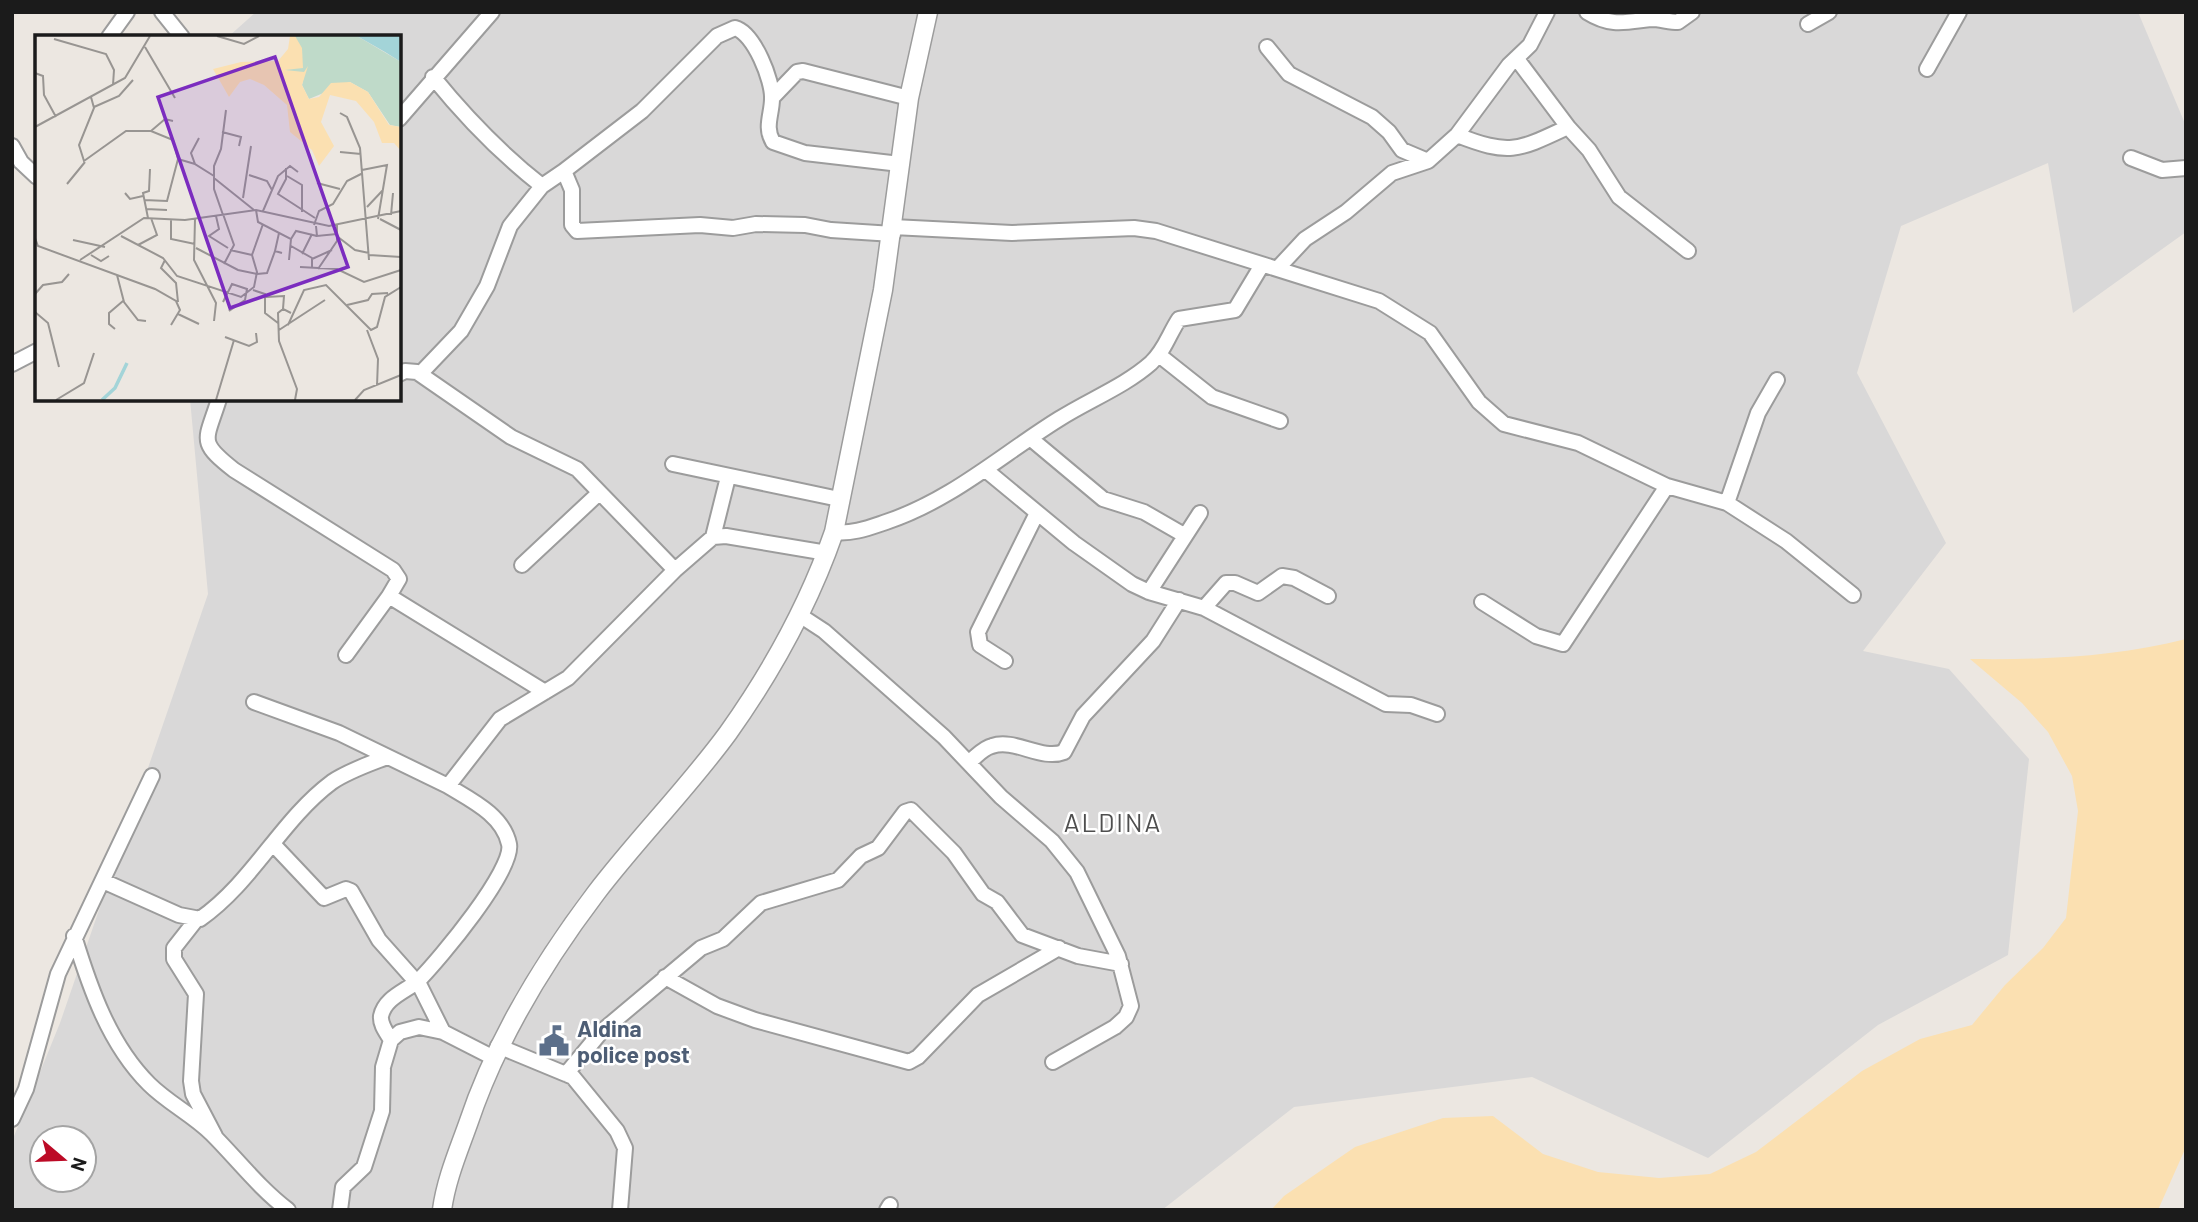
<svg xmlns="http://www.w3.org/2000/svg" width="2198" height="1222" viewBox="0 0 2198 1222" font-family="Barlow,sans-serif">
<rect width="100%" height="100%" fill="#ece7e1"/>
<path fill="#d9d8d8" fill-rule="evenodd" d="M 256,12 L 2138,12 L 2186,126 L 2186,232 L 2073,313 L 2048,163 L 1901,226 L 1857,373 L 1946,543 L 1863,651 L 1949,669 L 2029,759 L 2008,955 L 1878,1025 L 1708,1158 L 1532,1077 L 1294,1107 L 1162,1210 L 12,1210 L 12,1141 L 60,1023 L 208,594 L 190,399 L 399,399 L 399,37 L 228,37 ZM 42,1138 L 84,1138 L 84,1180 L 42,1180 Z"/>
<path fill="#fbe0b1" d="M 2186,639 L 2186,1147 L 2158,1210 L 1271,1210 L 1284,1196 L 1355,1147 L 1443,1118 L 1493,1116 L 1543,1154 L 1598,1172 L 1659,1178 L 1710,1174 L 1756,1152 L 1862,1071 L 1920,1039 L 1972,1025 L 2005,985 L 2043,948 L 2066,918 L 2078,811 L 2072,776 L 2048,732 L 2022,703 L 1970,659 C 2043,660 2115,657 2186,639 Z"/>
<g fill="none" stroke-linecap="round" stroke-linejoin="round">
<g stroke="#9c9c9c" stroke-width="18">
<path id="minor" d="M 162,12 L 182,37
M 1587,12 C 1611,27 1625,22 1651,19 C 1660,19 1669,22 1678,22 L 1692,12
M 1808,24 L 1829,12
M 109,37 L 127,12
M 1267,47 L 1289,74 L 1372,117 L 1389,132 L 1402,150 L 1428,161
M 1517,59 L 1568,127
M 1927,69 L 1959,12
M 433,77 C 467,119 500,153 542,186 L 564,171 L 572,190 L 572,225 L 577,231 L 700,225 L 733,228 L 756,224 L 805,225 L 831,230 L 893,234
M 772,98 L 797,72 L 803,71 L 909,98
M 399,119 L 492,12
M 1457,135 L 1509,65 L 1530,45 L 1547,12
M 12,146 L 21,162 L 37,177
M 2131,158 L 2162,170 L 2186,168
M 564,171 L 642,111 L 717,36 L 735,28 C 754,33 773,81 772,99 C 772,114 764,127 773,142 L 805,153 L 900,164
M 893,227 L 1012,233 L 1134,228 L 1156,231 L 1379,301 L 1430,333 L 1479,402 L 1504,424 L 1578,443 L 1667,486 L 1727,503 L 1786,541 L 1853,595
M 1278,268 L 1305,239 L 1346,212 L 1392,173 L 1428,161 L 1457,135 C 1510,156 1519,150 1568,127 L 1589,150 L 1619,197 L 1688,251
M 1159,355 L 1212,397 L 1280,421
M 12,364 L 37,351
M 399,374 L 405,371 L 417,372 L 511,437 L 577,469 L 675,570
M 420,374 L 461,331 L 487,286 L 510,226 L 542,186
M 219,399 C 206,441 197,441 234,470 L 393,570 L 399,579 L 389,596
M 1030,438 L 1103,499 L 1144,512 L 1184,535
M 673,464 L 839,499
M 987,471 L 1074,543 L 1132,584 L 1149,592 L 1204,608 L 1386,704 L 1411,705 L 1437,714
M 1727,503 L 1758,413 L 1777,380
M 834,532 C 853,534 868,528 886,522 C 952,500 1001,455 1059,419 C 1089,400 1125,386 1151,363 C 1165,350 1169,334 1179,319 L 1235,310 L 1262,265
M 713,537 L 728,477
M 522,565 L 599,493
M 1149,592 L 1200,513
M 1482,602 L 1536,636 L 1563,644 L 1667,486
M 1204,608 L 1226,583 L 1235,583 L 1258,593 L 1282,576 L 1294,578 L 1328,596
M 801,616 L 824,631 L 944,737 L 1001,797 L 1052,841 L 1077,872 L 1118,956 L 1131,1006 L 1126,1017 L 1115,1027 L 1053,1062
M 346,655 L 389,596 L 545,692
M 1005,661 L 980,645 L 978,632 L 1037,513
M 254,702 L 339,733 L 448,786 L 500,719 L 568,678 L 675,570 L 713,537 L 726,536 L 827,553
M 969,762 C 976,757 983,748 992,746 C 1015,738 1041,761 1064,752 L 1083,716 L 1153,641 L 1179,600
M 273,844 L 324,898 L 346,889 L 351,891 L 379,940 L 420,986 L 443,1032
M 103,881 L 179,915 L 200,919 C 253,882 281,820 332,782 C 348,771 369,764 387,757
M 196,920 L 174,948 L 174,959 L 196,994 L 191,1081 L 193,1094 L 215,1136
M 74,936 C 90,988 109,1044 149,1084 C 168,1103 193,1115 212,1134 C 237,1159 259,1188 288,1210
M 665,977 L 717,1006 L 755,1020 L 909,1062 L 918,1057 L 978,995 L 1059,948
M 391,1040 C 387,1033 380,1025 381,1016 C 385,997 407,991 419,980 C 439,960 515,869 509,844 C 503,815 471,800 448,786
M 498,1046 L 573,1077 L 617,1131 L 625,1148 L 620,1210
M 566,1074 L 601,1032 L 701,948 L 723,939 L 761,903 L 838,880 L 861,856 L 878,848 L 905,812 L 911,810 L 954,853 L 983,894 L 997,902 L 1022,935 L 1078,956 L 1121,964
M 12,1119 L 26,1089 L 58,974 L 152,776
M 340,1210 L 343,1187 L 364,1167 L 382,1111 L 383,1067 L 391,1040 L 400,1032 L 419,1027 L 443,1032 L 492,1057
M 887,1210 L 890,1205"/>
</g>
<g stroke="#9c9c9c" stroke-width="21">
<path id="tertiary" d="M 442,1210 C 446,1180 458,1152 468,1124 C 496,1040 543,963 596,893 C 638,838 687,789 728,733 C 772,671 809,604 834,532 L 883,290 L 909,98 L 928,12"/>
</g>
<use href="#minor" stroke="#fff" stroke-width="14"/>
<use href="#tertiary" stroke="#fff" stroke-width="18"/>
</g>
<defs>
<g id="civic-bare" transform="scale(2.415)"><path d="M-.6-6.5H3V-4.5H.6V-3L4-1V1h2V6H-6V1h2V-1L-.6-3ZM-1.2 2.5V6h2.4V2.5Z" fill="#5c6f8a" stroke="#fff" stroke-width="2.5" paint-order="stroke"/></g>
</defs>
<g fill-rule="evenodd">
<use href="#civic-bare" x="554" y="1041"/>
</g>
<g text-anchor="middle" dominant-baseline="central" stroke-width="5" stroke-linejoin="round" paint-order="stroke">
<g font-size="23" font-weight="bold" fill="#4e5e75" stroke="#fff" text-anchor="start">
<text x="577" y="1028">Aldina<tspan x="577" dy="26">police post</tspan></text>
</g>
<g font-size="26" letter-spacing="2" fill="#4e4e4e" stroke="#fff">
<text x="1113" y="821">ALDINA</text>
</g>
</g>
<g transform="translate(35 35)">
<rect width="366" height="366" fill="#ece7e1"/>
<path d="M 260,1 L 322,1 L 366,27 L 366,92 L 355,90 L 333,57 L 315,47 L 274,64 L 267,50 L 270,37 L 256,38 L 247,33 L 266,28 Z" fill="#bfdac9"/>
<path d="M 255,1 L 260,1 L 267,13 L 268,33 L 250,35 L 269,37 L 273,31 L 267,50 L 274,64 L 284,62 L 296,48 L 315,47 L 333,57 L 354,90 L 366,92 L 366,116 L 359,108 L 347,108 L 339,87 L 321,66 L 295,60 L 286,87 L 299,111 L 284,131 L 277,115 L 255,97 L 252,70 L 229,50 L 215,44 L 205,47 L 194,62 L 178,34 L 206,27 L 243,26 L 253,14 Z" fill="#fbe0b1"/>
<path d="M 322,1 L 366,1 L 366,27 L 350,17 Z" fill="#a3d4d8"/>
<path fill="none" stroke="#a3d4d8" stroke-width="3.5" d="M 67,365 L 80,353 L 92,328"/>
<path fill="none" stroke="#989592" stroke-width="2" d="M 182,1 L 209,9 L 224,1M 19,4 L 71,19 L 79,35 L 78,50M 110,12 L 140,63M 0,38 L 8,41 L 9,60 L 21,82M 56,62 L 59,73 L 44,110 L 49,126 L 91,96 L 116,96 L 138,105 L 143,124M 59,72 L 84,61 L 98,45M 305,78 L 312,82 L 325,113 L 334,225M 0,92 L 90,43 L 115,1M 116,96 L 130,84 L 138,86M 187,97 L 206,102 L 204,111M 164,103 L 156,118 L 160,129 L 179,141M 305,117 L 326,119M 251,133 L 251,144 L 243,159 L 280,183M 327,135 L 352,130 L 343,184M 214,140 L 232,146 L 237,155M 252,141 L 267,150 L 267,177M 179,143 L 219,175M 282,148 L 305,154M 32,149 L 50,127M 90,158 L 95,164 L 108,161M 208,163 L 216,111M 109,165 L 132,166 L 143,124 L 160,129M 332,172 L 348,155M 111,174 L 132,175M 221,175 L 223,187 L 256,204 L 254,225M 228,176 L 243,141 L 255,131 L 263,137M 188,179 L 199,210 L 189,229M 188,180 L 179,154 L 179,131 L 186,114 L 191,75M 356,180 L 358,158M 181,181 L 184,194 L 174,201 L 193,213M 113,183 L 108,158 L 114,156 L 115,134M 160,184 L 159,225 L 181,268 L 179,286M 345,184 L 366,195M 136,185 L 136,204 L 160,209M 279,190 L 284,176 L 298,169 L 312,146 L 328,138M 281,191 L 282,201 L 302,199M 244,198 L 240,216 L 247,218M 86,201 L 128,223 L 142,241 L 206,262 L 219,252 L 222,237 L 217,220 L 228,189M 303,202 L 320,215 L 334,218M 0,203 L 3,211 L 120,254 L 141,266 L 145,275 L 136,290M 256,204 L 261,196 L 282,201M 38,205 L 70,212M 103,210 L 122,200 L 116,183M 256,211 L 277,223 L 277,234M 161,213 L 203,235 L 222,239 L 232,238 L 240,216M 195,215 L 217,220M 267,219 L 277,199M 56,220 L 66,226 L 74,221M 334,220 L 366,222M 277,224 L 297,215M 45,225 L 109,183 L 150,185 L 221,175 L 294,191 L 366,176M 130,225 L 126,233 L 141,248 L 143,267M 265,232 L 302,234 L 329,247 L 366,235M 283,234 L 302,206 L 302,189M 82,240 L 89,267 L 103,285 L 111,286M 218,255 L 230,259 L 230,278 L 243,288M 0,259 L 8,250 L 27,247 L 34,239M 231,262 L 249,261 L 248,274 L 256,278M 188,267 L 197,249 L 212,254 L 210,265 L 194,276M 312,270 L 333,265 L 337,259 L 353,258M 248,274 L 243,278 L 244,306 L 262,354 L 260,365M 0,277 L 13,288 L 24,332M 143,279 L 164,289M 253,290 L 269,255 L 291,250 L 336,295 L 342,292 L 350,262 L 366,252M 80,294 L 74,289 L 74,278 L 88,266M 244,295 L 290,265M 332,295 L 343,324 L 342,351M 190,302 L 214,311 L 222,307 L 221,298M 21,365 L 49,348 L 59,318M 181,365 L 199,305M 320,365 L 329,355 L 366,340"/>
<path fill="#7b2cbf" fill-opacity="0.15" stroke="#7b2cbf" stroke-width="3.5" d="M 240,22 L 313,232 L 195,273 L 123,62 Z"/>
<rect width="366" height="366" fill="none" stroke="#1b1b1b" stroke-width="3.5"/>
</g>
<rect width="2198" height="1222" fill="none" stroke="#1b1b1b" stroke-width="28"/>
<g transform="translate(63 1159) rotate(109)"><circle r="33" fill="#ffffff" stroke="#a4a4a4" stroke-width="2"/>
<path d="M0-5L12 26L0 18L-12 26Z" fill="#bc0a26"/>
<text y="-10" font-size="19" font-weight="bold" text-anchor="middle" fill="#1b1b1b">N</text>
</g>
</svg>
